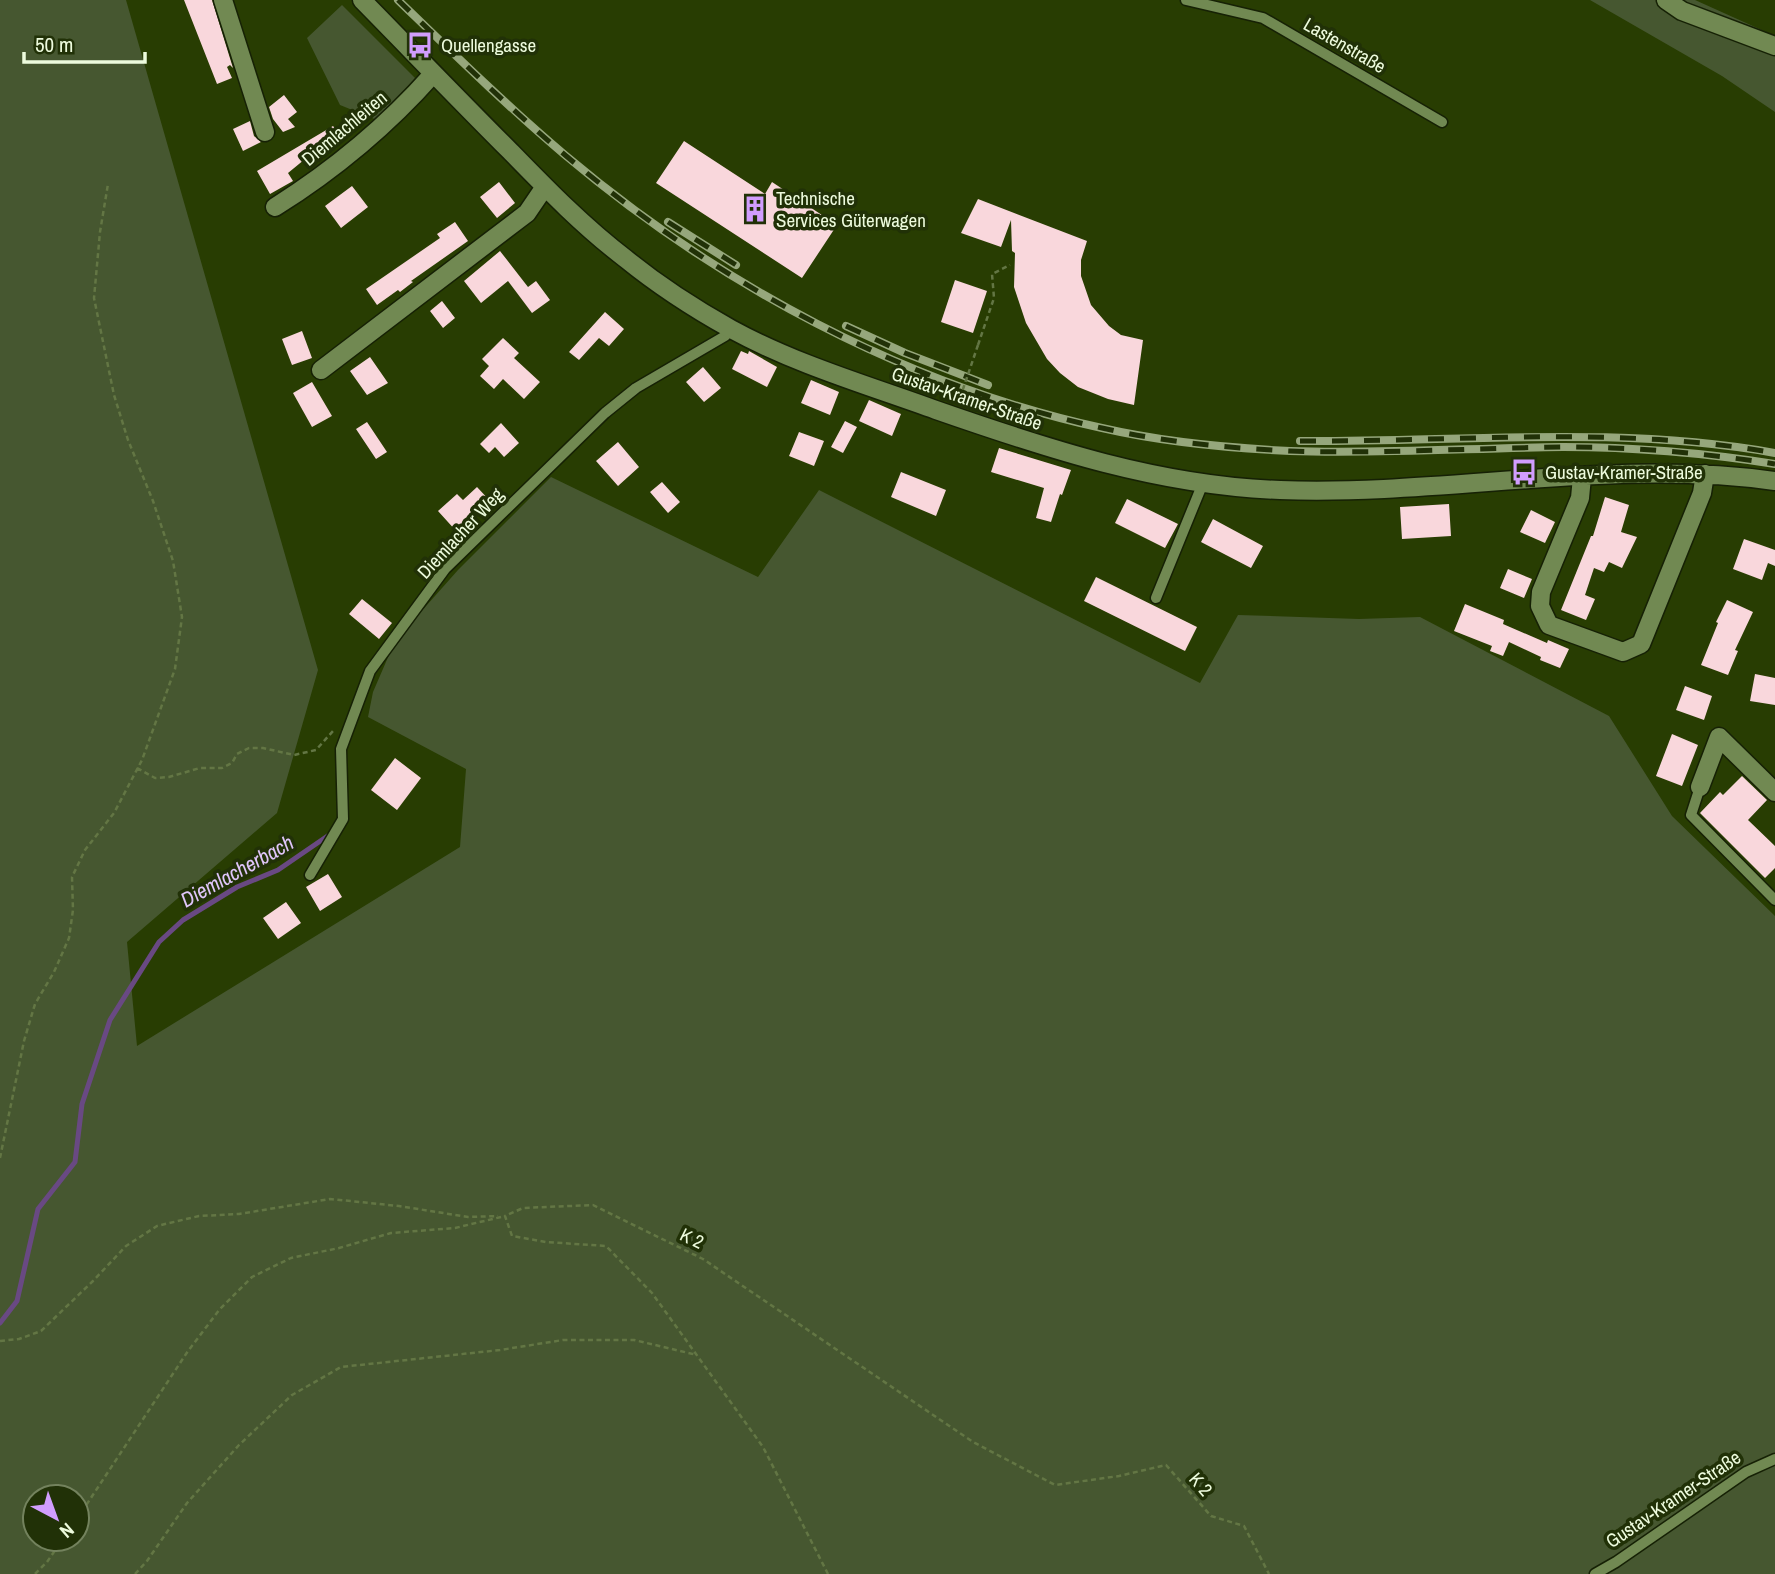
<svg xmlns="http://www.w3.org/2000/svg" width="1775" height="1574" viewBox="0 0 1775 1574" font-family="'Archivo Narrow',sans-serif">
<rect width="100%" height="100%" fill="#283d02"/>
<path fill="#465730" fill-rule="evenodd" d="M 0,0 L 126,0 L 318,670 L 277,813 L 127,942 L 137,1046 L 460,847 L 466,769 L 368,717 L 373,692 L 395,641 L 458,570 L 551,477 L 758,577 L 819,490 L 1200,683 L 1238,615 L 1359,619 L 1420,617 L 1609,716 L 1672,816 L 1775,916 L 1775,1574 L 0,1574 ZM 35,1497 L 77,1497 L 77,1539 L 35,1539 Z
M 1590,0 L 1695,0 L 1775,36 L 1775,112 L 1722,76 Z
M 342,5 L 415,78 L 377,120 L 340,105 L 307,38 Z"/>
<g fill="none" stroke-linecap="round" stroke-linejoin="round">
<path stroke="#694983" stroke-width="5" d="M 0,1323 L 17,1301 L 38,1209 L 75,1162 L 82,1104 L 110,1020 L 159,942 L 183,920 L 237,887 L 278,870 L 332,833"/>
</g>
<path fill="#f9d7dc" d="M 184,0 L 212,0 L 233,68 L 230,65 L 227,67 L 232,78 L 217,84 Z
M 284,95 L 297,112 L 288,119 L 295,127 L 283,132 L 273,119 L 269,107 Z
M 250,121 L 254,136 L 261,142 L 243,151 L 233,129 Z
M 333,126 L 338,132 L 288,173 L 293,181 L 270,194 L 257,171 Z
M 684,141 L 765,194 L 772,182 L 837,225 L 802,278 L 656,183 Z
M 499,182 L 515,203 L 497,218 L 480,197 Z
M 352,186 L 368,207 L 341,228 L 325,206 Z
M 978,199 L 1087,241 L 1081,260 L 1081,276 L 1091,305 L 1109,326 L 1121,335 L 1143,340 L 1134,405 L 1108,399 L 1078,387 L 1060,373 L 1047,359 L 1026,323 L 1014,287 L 1015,253 L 1012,251 L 1011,220 L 1001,247 L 961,233 Z
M 455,222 L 468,241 L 411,281 L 413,282 L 400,292 L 398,290 L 377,305 L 366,289 L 440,238 L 437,234 Z
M 500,251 L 528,287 L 536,281 L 550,300 L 532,313 L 508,281 L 481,303 L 464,281 Z
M 955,280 L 987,291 L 973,333 L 941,322 Z
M 442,301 L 455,318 L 443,328 L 430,311 Z
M 605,312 L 624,329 L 609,346 L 599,338 L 579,360 L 569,352 Z
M 302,331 L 312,358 L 292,365 L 282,339 Z
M 503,338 L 519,353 L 514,358 L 540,382 L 524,399 L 503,379 L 494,389 L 480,376 L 489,366 L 482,359 Z
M 741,351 L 748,354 L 749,351 L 777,367 L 767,387 L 732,369 Z
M 370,357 L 388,383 L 367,395 L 350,371 Z
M 703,367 L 721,388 L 704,402 L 686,382 Z
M 811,380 L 839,392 L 830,415 L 801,403 Z
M 312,382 L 332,416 L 312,427 L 293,393 Z
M 869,400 L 901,414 L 892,436 L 859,421 Z
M 845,421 L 857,427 L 843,453 L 831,447 Z
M 367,422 L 387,452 L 376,459 L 356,429 Z
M 501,423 L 519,443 L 504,457 L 495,447 L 489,453 L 480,444 Z
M 799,432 L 824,441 L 814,466 L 789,456 Z
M 618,442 L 639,467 L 618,486 L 596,461 Z
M 999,448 L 1071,470 L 1062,495 L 1060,494 L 1051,522 L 1036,518 L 1044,488 L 991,472 Z
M 901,472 L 946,490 L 936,516 L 891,497 Z
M 662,482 L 680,502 L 668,513 L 650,492 Z
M 477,487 L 491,502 L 457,532 L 438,511 L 457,494 L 463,500 Z
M 1605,497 L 1629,505 L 1621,532 L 1637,537 L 1622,568 L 1609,562 L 1604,572 L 1594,568 L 1585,595 L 1595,599 L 1586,620 L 1561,610 L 1591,536 L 1593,536 Z
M 1127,499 L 1178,524 L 1165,548 L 1115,523 Z
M 1449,504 L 1451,536 L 1402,539 L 1400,507 Z
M 1531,510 L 1555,522 L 1545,543 L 1520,532 Z
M 1213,519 L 1263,546 L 1251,568 L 1201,542 Z
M 1744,539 L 1775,550 L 1775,566 L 1768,563 L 1762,580 L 1733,569 Z
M 1508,569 L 1532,579 L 1524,598 L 1500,588 Z
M 1096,577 L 1197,627 L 1185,651 L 1084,601 Z
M 362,599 L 392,623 L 379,639 L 349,614 Z
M 1727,600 L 1753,612 L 1735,650 L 1738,651 L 1728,675 L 1701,665 L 1718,623 L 1716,622 Z
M 1465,604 L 1504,620 L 1503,624 L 1547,643 L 1548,640 L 1569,649 L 1560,668 L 1540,660 L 1541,657 L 1509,642 L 1503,656 L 1490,651 L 1492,646 L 1454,631 Z
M 1755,674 L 1775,678 L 1775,705 L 1750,701 Z
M 1685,686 L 1712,696 L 1704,720 L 1676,710 Z
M 1672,734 L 1698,745 L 1682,786 L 1656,776 Z
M 395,758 L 421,778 L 397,810 L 371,790 Z
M 1742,776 L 1767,800 L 1748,820 L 1775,846 L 1775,868 L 1765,878 L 1700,813 L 1720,792 L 1723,795 Z
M 328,874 L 342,897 L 320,911 L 306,887 Z
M 286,902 L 301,923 L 278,939 L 263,918 Z"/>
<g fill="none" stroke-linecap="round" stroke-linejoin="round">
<g stroke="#162105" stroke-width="13">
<path id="lane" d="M 1186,0 L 1263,18 L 1442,122
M 1156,598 L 1203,483
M 1700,787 L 1691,815 L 1775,900
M 310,875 L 343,819 L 341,749 L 370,671 L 445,569 L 605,413 L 636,388 L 725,336 L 731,329
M 1595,1574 L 1616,1562 L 1746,1472 L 1775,1459"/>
</g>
<g stroke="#162105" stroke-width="21">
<path id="street" d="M 223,0 L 265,132
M 362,0 C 412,51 461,102 511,152 C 548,190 584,227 626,259 C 658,285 695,309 731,329 C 795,364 867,385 936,410 C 1048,449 1160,486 1280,490 C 1445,496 1611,458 1775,481
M 1666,0 L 1682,11 L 1775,46
M 275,207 C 334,170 387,126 433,74
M 321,370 L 527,213 L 544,188
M 1582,477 L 1580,498 L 1541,592 L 1540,606 L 1549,625 L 1623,652 L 1641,644 L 1702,493 L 1705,474
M 1700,787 L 1719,737 L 1775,792"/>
</g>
<path stroke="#637644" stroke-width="2.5" stroke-dasharray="5 3.5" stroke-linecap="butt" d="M 978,345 L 994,298 L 992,274 L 1010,265
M 137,768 L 155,778 L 169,777 L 200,768 L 222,768 L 232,763 L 237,754 L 249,748 L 263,748 L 294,755 L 316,750 L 333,731
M 0,1158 L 24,1041 L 35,1004 L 54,972 L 69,938 L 73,910 L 72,877 L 85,850 L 114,813 L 142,760 L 175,669 L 182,617 L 173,561 L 153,501 L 128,440 L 114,395 L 94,298 L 100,232 L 108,184
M 0,1341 L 19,1339 L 41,1331 L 93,1281 L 126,1246 L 157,1226 L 199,1216 L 239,1214 L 330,1199 L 399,1206 L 468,1217 L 498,1216
M 77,1519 L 188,1351 L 220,1309 L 252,1277 L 291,1258 L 339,1248 L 391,1233 L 455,1228 L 505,1216
M 35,1574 L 47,1562 L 63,1539
M 135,1574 L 147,1561 L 187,1503 L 239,1445 L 292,1395 L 341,1367 L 500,1350 L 563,1340 L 634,1340 L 697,1355
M 828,1574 L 763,1447 L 652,1293 L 606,1246 L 546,1242 L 512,1236 L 505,1216 L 523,1208 L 593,1205 L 703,1259 L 973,1442 L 1055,1485 L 1119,1476 L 1166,1465 L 1211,1516 L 1244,1526 L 1269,1574"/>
<use href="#lane" stroke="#718952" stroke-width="10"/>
<use href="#street" stroke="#718952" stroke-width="18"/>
<g stroke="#96a77c" stroke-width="8">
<path id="rail" d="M 398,0 C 453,53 507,106 565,155 C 718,284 905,385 1102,428 C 1163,442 1227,448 1290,451 C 1381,454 1472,448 1563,447 C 1634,447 1705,453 1775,464
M 668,222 L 736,265
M 846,326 L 905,353 L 988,385
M 1300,441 C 1458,442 1618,425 1775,453"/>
</g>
<use href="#rail" stroke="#213107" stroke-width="5" stroke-dasharray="16" stroke-linecap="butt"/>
<path stroke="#637644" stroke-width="2.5" stroke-dasharray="5 3.5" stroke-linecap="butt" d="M 960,398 L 978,345"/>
</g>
<defs>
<g id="bus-bare" transform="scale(2.1)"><path d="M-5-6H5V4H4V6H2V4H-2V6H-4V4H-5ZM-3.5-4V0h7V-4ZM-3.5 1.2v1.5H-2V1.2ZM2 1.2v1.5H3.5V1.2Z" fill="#d19dfe" stroke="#213107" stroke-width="2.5" paint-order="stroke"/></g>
<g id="building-bare" transform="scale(2.1)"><path d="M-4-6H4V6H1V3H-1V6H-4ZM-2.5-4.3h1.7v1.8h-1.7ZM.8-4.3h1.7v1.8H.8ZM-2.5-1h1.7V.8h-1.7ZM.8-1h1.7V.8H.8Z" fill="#d19dfe" stroke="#213107" stroke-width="2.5" paint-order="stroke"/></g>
</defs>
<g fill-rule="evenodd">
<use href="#bus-bare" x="420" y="45"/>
<use href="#building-bare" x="755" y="209"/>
<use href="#bus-bare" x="1524" y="472"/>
</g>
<g text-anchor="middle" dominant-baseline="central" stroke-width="7" stroke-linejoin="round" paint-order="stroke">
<g font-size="19" fill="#edfbdd" stroke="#213107" text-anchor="start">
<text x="441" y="45">Quellengasse</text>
<text x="776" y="198">Technische<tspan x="776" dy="22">Services Güterwagen</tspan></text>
<text x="1545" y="472">Gustav-Kramer-Straße</text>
</g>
<g font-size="19" fill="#edfbdd" stroke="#213107">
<text transform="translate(1345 45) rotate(30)">Lastenstraße</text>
<text transform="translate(344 128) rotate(-40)">Diemlachleiten</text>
<text transform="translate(967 398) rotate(19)">Gustav-Kramer-Straße</text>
<text transform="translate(460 533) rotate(-47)">Diemlacher Weg</text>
<text transform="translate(692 1238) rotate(26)">K 2</text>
<text transform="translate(1201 1484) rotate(49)">K 2</text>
<text transform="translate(1673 1499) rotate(-34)">Gustav-Kramer-Straße</text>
</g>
<g font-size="21" font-style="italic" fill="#e0c6fa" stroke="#213107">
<text transform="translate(237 871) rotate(-29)">Diemlacherbach</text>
</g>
</g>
<g transform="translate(56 1518) rotate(139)"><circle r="33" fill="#213107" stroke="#73825d" stroke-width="2"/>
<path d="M0-5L12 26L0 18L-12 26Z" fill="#d19dfe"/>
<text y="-10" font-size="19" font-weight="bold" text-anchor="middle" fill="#edfbdd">N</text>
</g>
<path d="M24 52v10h121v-10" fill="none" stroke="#edfbdd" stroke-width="3.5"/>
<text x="35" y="52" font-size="21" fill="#edfbdd" stroke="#213107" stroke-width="5" paint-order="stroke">50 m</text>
</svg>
